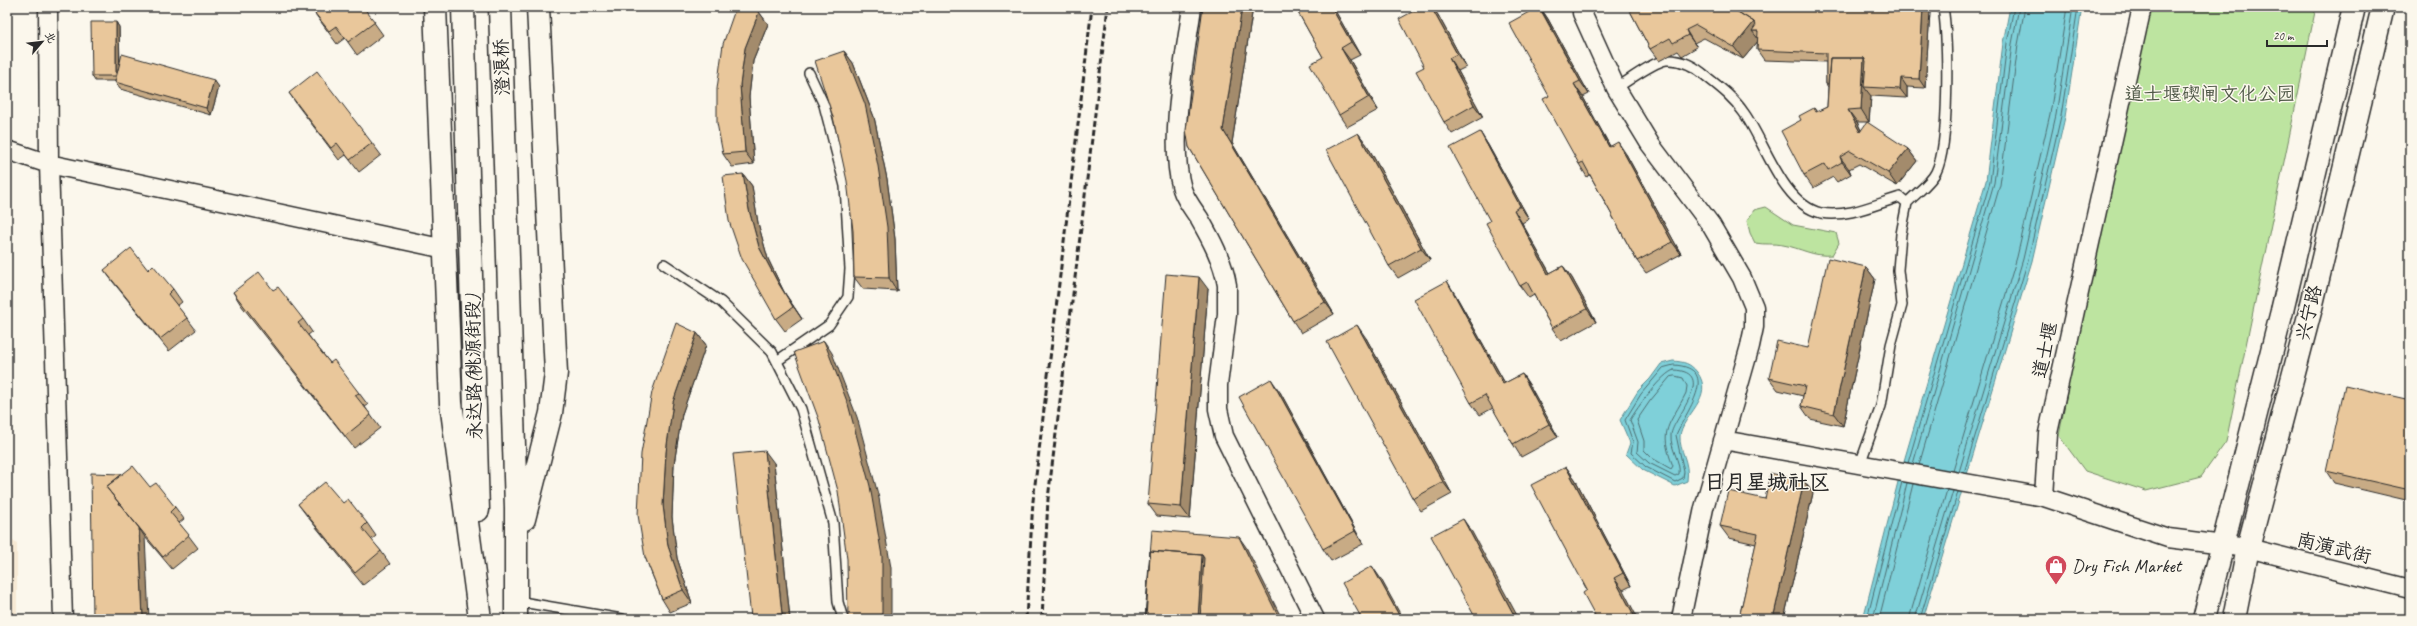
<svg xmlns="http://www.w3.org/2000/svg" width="2417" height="626" viewBox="0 0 2417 626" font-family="Caveat,'LXGW WenKai TC',sans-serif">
<rect width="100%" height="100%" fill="#fbf7ec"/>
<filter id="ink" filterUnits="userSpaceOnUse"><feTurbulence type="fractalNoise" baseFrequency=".025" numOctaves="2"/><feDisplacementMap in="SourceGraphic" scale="8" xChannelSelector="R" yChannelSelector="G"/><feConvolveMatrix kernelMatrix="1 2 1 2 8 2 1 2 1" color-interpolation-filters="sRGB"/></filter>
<g filter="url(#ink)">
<path fill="#f6e9d4" d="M 7,538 L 17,543 L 17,619 L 7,619 Z"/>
<path fill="#bde4a0" stroke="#748866" d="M 2138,7 L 2316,7 L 2226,442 L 2201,477 L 2146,491 L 2085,471 L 2059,436 Z
M 1766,207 L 1793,225 L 1836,233 L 1839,243 L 1832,255 C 1813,257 1801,248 1783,245 C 1774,243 1765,245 1755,243 L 1750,233 L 1747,221 L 1754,210 Z"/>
<path fill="#7fd0d9" stroke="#5d8e93" d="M 2010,7 L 2082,7 L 2065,117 L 2032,261 L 1923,619 L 1863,619 L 1899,478 L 1986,181 L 2003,43 Z
M 1673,361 C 1684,362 1690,363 1697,372 C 1716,397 1682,415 1680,436 C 1679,451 1690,461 1687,481 L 1675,486 L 1643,470 L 1626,454 L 1630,443 L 1620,420 L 1638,391 L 1650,379 L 1661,364 Z"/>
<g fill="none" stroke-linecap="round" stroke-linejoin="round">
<path stroke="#4d6d71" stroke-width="1" d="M 1674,365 C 1723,368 1684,414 1676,435 L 1684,472 L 1683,478 L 1675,482 L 1646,467 L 1631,453 L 1633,442 L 1625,420 L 1641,394 L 1663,368 Z
M 1674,370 C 1719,372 1672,419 1671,435 C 1670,449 1681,461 1679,474 L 1675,476 L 1649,463 L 1637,452 L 1638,442 L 1630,420 C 1637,408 1662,373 1674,370 Z
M 1675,376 L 1683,378 L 1687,386 L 1686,393 C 1670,426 1658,428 1673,466 L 1671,469 L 1652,458 L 1644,450 L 1644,441 L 1637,420 L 1650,401 L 1670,377 Z
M 1908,463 L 1990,182 L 2007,43 L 2014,7
M 1913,464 L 1994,183 L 2012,44 L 2019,7
M 1919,465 L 2000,185 L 2018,45 L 2025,7
M 1953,471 L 2017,257 L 2050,114 L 2067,7
M 1959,472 L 2023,259 L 2056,115 L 2073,7
M 1964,473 L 2028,260 L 2061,116 L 2078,7
M 1867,619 L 1902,482
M 1873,619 L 1907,483
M 1879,619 L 1913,484
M 1909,619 L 1947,490
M 1915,619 L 1953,491
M 1920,619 L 1958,492"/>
<g stroke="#2b2b2b" stroke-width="12">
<path id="service" d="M 1616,88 C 1628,81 1653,62 1666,60 C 1682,59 1696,67 1707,77 C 1721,88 1734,98 1744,113 C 1765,142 1782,204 1821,213 C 1847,218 1876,204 1900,197 L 1907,203 L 1901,234 L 1898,270 L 1902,305 L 1891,345 L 1881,406 L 1860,464
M 1907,203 C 1915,194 1931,183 1936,172 C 1950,145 1948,39 1943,7
M 664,264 L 721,302 L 772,352 L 801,409 L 833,523 L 838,602 L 843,619
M 777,361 L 829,325 L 848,297 L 850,269 L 845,186 L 824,105 L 809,73
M 516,601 L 622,619"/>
</g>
<g stroke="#2b2b2b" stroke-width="21">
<path id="minor" d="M 48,7 L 49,164 L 63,619
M 1192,7 C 1185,58 1168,141 1182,189 C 1185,199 1193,209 1199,218 C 1211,239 1223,261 1227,285 L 1227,315 L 1218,385 L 1218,409 L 1224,436 L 1315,619
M 1583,7 L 1582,13 L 1616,88 L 1650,144 L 1711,225 L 1742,278 L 1754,307 L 1754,327 L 1750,346 L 1704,508 L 1681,619
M 2142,7 L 2048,433 L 2044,497 L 2168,538 L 2248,548 L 2410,589
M 7,150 L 49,164 L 445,249
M 1723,440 L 2044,497"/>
</g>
<g stroke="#2b2b2b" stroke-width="25">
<path id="secondary" d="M 2204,619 L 2282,311
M 2234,619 L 2248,548 L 2311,308 L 2383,7"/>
</g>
<g stroke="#2b2b2b" stroke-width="25">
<path id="primary" d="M 435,7 L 451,403 L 480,619
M 463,7 L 478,510
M 500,7 L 516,508 L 516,619
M 524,519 L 551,413 L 556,373 L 538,7"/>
</g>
<use href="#service" stroke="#fbf7ec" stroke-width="9"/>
<use href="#minor" stroke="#fbf7ec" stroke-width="18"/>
<use href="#secondary" stroke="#fbf7ec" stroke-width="22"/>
<use href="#primary" stroke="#fbf7ec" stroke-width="22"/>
<path stroke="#2b2b2b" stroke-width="3" stroke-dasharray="6 3" stroke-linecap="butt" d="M 1026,619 L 1033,501 L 1092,7
M 1042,619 L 1048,499 L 1108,7"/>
<g stroke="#2b2b2b" stroke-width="25" stroke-linecap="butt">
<path id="secondary-bridge" d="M 2282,311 L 2354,7"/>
</g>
<use href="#secondary-bridge" stroke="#fbf7ec" stroke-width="22"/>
</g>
<path fill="#c8ab85" stroke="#2b2b2b" d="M 310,7 L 363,7 L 383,35 L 357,55 L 345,38 L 337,44 Z
M 1203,7 L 1253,7 L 1232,143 L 1334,314 L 1301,333 L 1293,321 L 1189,147 Z
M 1295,7 L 1333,7 L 1360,55 L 1350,60 L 1378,110 L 1347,127 L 1339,115 L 1323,57 Z
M 1421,7 L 1432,7 L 1438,15 L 1466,67 L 1458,71 L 1483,117 L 1452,134 L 1444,122 L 1424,67 Z
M 1540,7 L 1548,19 L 1589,94 L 1583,97 L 1610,146 L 1626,154 L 1681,254 L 1646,273 L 1637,261 L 1590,175 L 1587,177 L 1579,164 L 1549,96 Z
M 1628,7 L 1930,12 L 1925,88 L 1907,87 L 1907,98 L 1871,96 L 1869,122 L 1857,122 L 1861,130 L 1908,149 L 1917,161 L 1897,186 L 1859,164 L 1849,169 L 1851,174 L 1837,182 L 1833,177 L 1813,188 L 1804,175 L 1801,120 L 1814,108 L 1817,112 L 1827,107 L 1828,87 L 1826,84 L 1826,62 L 1764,60 L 1757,50 L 1758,41 L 1743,59 L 1704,38 L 1694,43 L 1697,47 L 1682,56 L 1678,51 L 1659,61 L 1650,49 Z
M 759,12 L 768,24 L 753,61 L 749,97 L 754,164 L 732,167 L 723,154 Z
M 116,22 L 119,27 L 120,64 L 219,87 L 211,115 L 120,89 L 115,82 L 115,81 L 95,81 L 92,76 Z
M 844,51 L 853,63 L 874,117 L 887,179 L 895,239 L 897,291 L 863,289 L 854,277 Z
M 289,93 L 372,143 L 381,155 L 359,172 L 346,155 L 339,160 L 298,106 Z
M 1480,132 L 1488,145 L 1529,219 L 1522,223 L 1550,273 L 1563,266 L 1572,278 L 1596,322 L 1561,341 L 1552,328 L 1534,295 L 1529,298 L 1520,286 L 1490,221 Z
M 1358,133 L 1367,145 L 1430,260 L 1398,278 L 1389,266 Z
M 743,174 L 752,186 L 758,223 L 768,259 L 785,294 L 802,319 L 785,331 L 776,319 Z
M 1866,267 L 1875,279 L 1843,426 L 1810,419 L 1801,406 L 1803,396 L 1778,390 L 1769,378 L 1808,348 Z
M 104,270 L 148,270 L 173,289 L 182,302 L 177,306 L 187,318 L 196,330 L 169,351 L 113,282 Z
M 1208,289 L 1190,519 L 1157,516 L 1148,504 Z
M 273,290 L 303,319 L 312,332 L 308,335 L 330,363 L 359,393 L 368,405 L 365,407 L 380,428 L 354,448 L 241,305 L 233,292 Z
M 1455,294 L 1505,383 L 1522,374 L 1530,386 L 1558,437 L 1521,457 L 1513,444 L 1493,408 L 1480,415 L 1471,403 Z
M 697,333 L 706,345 L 682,414 L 674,464 L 672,517 L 677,558 L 692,603 L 670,612 L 662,599 L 645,557 Z
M 1366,338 L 1452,494 L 1421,511 L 1413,499 Z
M 1280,392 L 1363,544 L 1331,561 L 1323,549 Z
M 2410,400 L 2410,501 L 2334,483 L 2326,471 Z
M 774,463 L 790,619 L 752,619 L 751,617 Z
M 1566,467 L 1575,479 L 1631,586 L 1623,590 L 1587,590 Z
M 1804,481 L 1813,493 L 1784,619 L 1739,619 L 1739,618 L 1756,544 L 1729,538 L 1720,526 L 1765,499 Z
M 150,487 L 175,507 L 184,519 L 179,523 L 198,548 L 172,569 L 145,537 L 93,619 Z
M 343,503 L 367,523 L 376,536 L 371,540 L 381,551 L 390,564 L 363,585 L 307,516 L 298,504 Z"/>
<path fill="#a38b6c" stroke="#2b2b2b" d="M 1242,7 L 1253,7 L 1232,143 L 1334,314 L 1325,302 L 1223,130 Z
M 1331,7 L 1333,7 L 1360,55 L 1351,42 Z
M 1431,7 L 1432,7 L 1438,15 L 1466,67 L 1457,54 Z
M 1540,7 L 1548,19 L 1589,94 L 1580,81 Z
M 1923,7 L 1928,7 L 1930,12 L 1925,88 L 1919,79 Z
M 759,12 L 768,24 L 753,61 L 749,97 L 754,164 L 745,152 L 740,85 L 745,48 Z
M 116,22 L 119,27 L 120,81 L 116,76 Z
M 1754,22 L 1763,35 L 1758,31 L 1752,31 L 1759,40 L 1743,59 L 1734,47 Z
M 1686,30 L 1694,43 L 1697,47 L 1688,35 Z
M 1341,48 L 1350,60 L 1378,110 L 1369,97 Z
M 844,51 L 853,63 L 874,117 L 887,179 L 895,239 L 897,291 L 889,278 Z
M 1449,58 L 1458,71 L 1483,117 L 1474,105 Z
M 1864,58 L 1872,70 L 1864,87 L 1871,96 L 1869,122 L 1861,109 Z
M 1901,78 L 1907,87 L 1907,98 L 1900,89 Z
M 214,80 L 219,87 L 211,115 L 206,108 Z
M 1574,84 L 1583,97 L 1617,159 L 1609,147 Z
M 1848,110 L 1857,122 L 1868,145 L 1860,132 Z
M 1480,132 L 1488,145 L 1529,219 L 1520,206 Z
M 1358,133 L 1367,145 L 1430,260 L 1421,248 Z
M 1618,142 L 1626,154 L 1681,254 L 1672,242 Z
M 1908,149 L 1917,161 L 1897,186 L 1888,173 Z
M 1840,157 L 1849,169 L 1851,174 L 1842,162 Z
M 743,174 L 752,186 L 758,223 L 768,259 L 785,294 L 802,319 L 777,281 L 759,247 L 749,210 Z
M 1514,210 L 1522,223 L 1557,286 L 1548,274 Z
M 1563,266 L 1572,278 L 1596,322 L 1587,309 Z
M 1866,267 L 1875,279 L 1843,426 L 1834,414 Z
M 1199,277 L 1208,289 L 1190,519 L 1181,507 Z
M 1447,281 L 1455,294 L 1512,396 L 1503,384 Z
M 1357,325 L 1366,338 L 1452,494 L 1443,482 Z
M 697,333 L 706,345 L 682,414 L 674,464 L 672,517 L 677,558 L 692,603 L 683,590 L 668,546 L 663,505 L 666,452 L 673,402 Z
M 824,341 L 832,353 L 857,417 L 879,498 L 891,568 L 891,619 L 882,619 Z
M 1522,374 L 1530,386 L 1558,437 L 1549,424 Z
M 1271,379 L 1280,392 L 1363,544 L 1355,531 Z
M 765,451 L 774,463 L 790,619 L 786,619 L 782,614 Z
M 1566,467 L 1575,479 L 1631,586 L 1623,573 Z
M 1804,481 L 1813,493 L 1784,619 L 1773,619 Z
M 1463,519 L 1472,532 L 1519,619 L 1516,619 Z
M 139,528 L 145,537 L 149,619 L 143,619 Z
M 1239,537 L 1246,547 L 1282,619 L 1277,619 Z
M 1202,555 L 1211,567 L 1207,619 L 1198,619 Z
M 1372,566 L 1381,579 L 1403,619 L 1401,619 Z
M 1614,578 L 1623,590 L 1638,619 L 1636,619 Z"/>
<path fill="#e9c79b" stroke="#2b2b2b" d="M 310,7 L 363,7 L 375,22 L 348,42 L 336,26 L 329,31 Z
M 736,7 L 749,7 L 759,12 L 745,48 L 740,85 L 745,152 L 723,154 L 717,123 L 717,89 L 723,44 Z
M 1203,7 L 1242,7 L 1223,130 L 1325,302 L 1293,321 L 1189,147 L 1186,130 Z
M 1295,7 L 1331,7 L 1351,42 L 1341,48 L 1369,97 L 1339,115 L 1310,64 L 1323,57 Z
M 1421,7 L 1431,7 L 1457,54 L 1449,58 L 1474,105 L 1444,122 L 1416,71 L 1424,67 L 1399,19 Z
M 1538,7 L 1539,7 L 1580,81 L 1574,84 L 1609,147 L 1618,142 L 1672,242 L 1637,261 L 1583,162 L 1579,164 L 1543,99 L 1549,96 L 1509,23 Z
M 1628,7 L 1730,7 L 1754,22 L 1734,47 L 1696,25 L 1686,30 L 1688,35 L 1673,43 L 1670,38 L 1650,49 Z
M 1730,7 L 1923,7 L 1919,79 L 1901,78 L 1900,89 L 1864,87 L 1866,61 L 1864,58 L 1830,58 L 1828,84 L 1826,84 L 1826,53 L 1757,50 L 1758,31 L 1752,31 L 1756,25 L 1754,22 Z
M 91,22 L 116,22 L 116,76 L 92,76 Z
M 844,51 L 865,104 L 878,166 L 887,227 L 889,278 L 854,277 L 853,231 L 847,181 L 833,117 L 815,61 Z
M 122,54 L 214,80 L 206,108 L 115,82 Z
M 1830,58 L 1864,58 L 1861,109 L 1848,110 L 1860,132 L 1867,122 L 1908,149 L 1888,173 L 1850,151 L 1840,157 L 1842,162 L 1828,170 L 1825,164 L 1804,175 L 1781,131 L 1801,120 L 1799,116 L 1814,108 L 1816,112 L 1827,107 Z
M 317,71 L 372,143 L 350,160 L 337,143 L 331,148 L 289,93 Z
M 1480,132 L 1520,206 L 1514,210 L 1548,274 L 1563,266 L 1587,309 L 1552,328 L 1527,282 L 1520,286 L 1486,223 L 1490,221 L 1450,148 Z
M 1358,133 L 1421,248 L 1389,266 L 1326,150 Z
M 743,174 L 749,210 L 759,247 L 777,281 L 793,307 L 776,319 L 742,259 L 729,221 L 723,176 Z
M 131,248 L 148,270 L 153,265 L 173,289 L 168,294 L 187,318 L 160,339 L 104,270 Z
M 1828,258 L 1866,267 L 1834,414 L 1801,406 L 1805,386 L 1769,378 L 1777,341 L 1808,348 Z
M 259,272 L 273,290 L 278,287 L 303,319 L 298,323 L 330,363 L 334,360 L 359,393 L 355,395 L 371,415 L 345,436 L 233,292 Z
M 1166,274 L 1199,277 L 1181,507 L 1148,504 Z
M 1447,281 L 1503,384 L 1522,374 L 1549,424 L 1513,444 L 1485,395 L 1471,403 L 1414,299 Z
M 676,323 L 697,333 L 673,402 L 666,452 L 663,505 L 668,546 L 683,590 L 662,599 L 645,557 L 638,515 L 641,454 L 652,392 Z
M 1357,325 L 1443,482 L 1413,499 L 1327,342 Z
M 824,341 L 848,404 L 870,486 L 882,556 L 882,619 L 848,619 L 847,559 L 838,491 L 819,420 L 794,352 Z
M 1271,379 L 1355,531 L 1323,549 L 1239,397 Z
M 2345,385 L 2410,400 L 2410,490 L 2326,471 Z
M 765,451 L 782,614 L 751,617 L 733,454 Z
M 133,466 L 150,487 L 156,483 L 175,507 L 170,512 L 189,535 L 163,557 L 106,487 Z
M 1566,467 L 1623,573 L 1614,578 L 1636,619 L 1597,619 L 1583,593 L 1587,590 L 1531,485 Z
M 91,473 L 122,474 L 106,487 L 139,528 L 143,619 L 93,619 Z
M 1770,473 L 1804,481 L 1773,619 L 1743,619 L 1739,618 L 1758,534 L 1720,526 L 1728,491 L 1765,499 Z
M 325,482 L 343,503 L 348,499 L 367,523 L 362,528 L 381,551 L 355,573 L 298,504 Z
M 1463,519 L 1516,619 L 1476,619 L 1431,536 Z
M 1152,530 L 1239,537 L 1277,614 L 1277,619 L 1200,619 L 1204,558 L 1202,555 L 1150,551 L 1145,619 Z
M 1150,551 L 1202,555 L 1198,619 L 1146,619 Z
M 1372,566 L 1401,619 L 1362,619 L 1342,583 Z
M 579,615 L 591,619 L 578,619 Z"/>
</g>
<defs>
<g id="shop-pin" transform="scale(1.15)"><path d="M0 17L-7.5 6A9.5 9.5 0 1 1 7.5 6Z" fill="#d1495b" stroke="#fbf7ec"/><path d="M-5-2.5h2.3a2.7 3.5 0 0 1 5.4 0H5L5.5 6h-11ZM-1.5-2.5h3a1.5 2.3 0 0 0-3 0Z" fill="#fff"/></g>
</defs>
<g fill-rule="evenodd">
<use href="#shop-pin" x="2056" y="566"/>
</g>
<g text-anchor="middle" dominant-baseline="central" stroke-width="3" stroke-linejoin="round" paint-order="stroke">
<g font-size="19" fill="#2b2b2b" stroke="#fbf7ec">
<text transform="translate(502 67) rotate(-92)">澄浪桥</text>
<text transform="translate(2309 313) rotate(-76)">兴宁路</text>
<text transform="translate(2045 350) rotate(-78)">道士堰</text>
<text transform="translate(474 367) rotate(-91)">永达路(桃源街段)</text>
<text transform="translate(2334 548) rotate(14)">南演武街</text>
</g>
<g font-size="19" fill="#505948" stroke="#fbf7ec">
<text x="2210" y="94">道士堰碶闸文化公园</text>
</g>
<g font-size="19" fill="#2b2b2b" stroke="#fbf7ec" text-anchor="start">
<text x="2072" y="566">Dry Fish Market</text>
</g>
<g font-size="21" font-weight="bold" fill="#2b2b2b" stroke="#fbf7ec">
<text x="1767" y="482">日月星城社区</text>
</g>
</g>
<rect width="2417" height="626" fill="none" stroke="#fbf7ec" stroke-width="24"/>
<rect x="12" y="12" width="2393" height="602" fill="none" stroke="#2b2b2b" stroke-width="1.5" filter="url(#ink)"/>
<g transform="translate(42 42) rotate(62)" stroke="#fbf7ec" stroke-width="3" paint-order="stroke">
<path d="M0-3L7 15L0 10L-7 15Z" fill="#2b2b2b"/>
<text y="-6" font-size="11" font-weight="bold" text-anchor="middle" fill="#2b2b2b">北</text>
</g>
<path d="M2267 40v6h60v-6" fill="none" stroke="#2b2b2b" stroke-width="2"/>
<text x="2273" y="40" font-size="12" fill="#2b2b2b" stroke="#fbf7ec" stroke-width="3" paint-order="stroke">20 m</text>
</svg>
